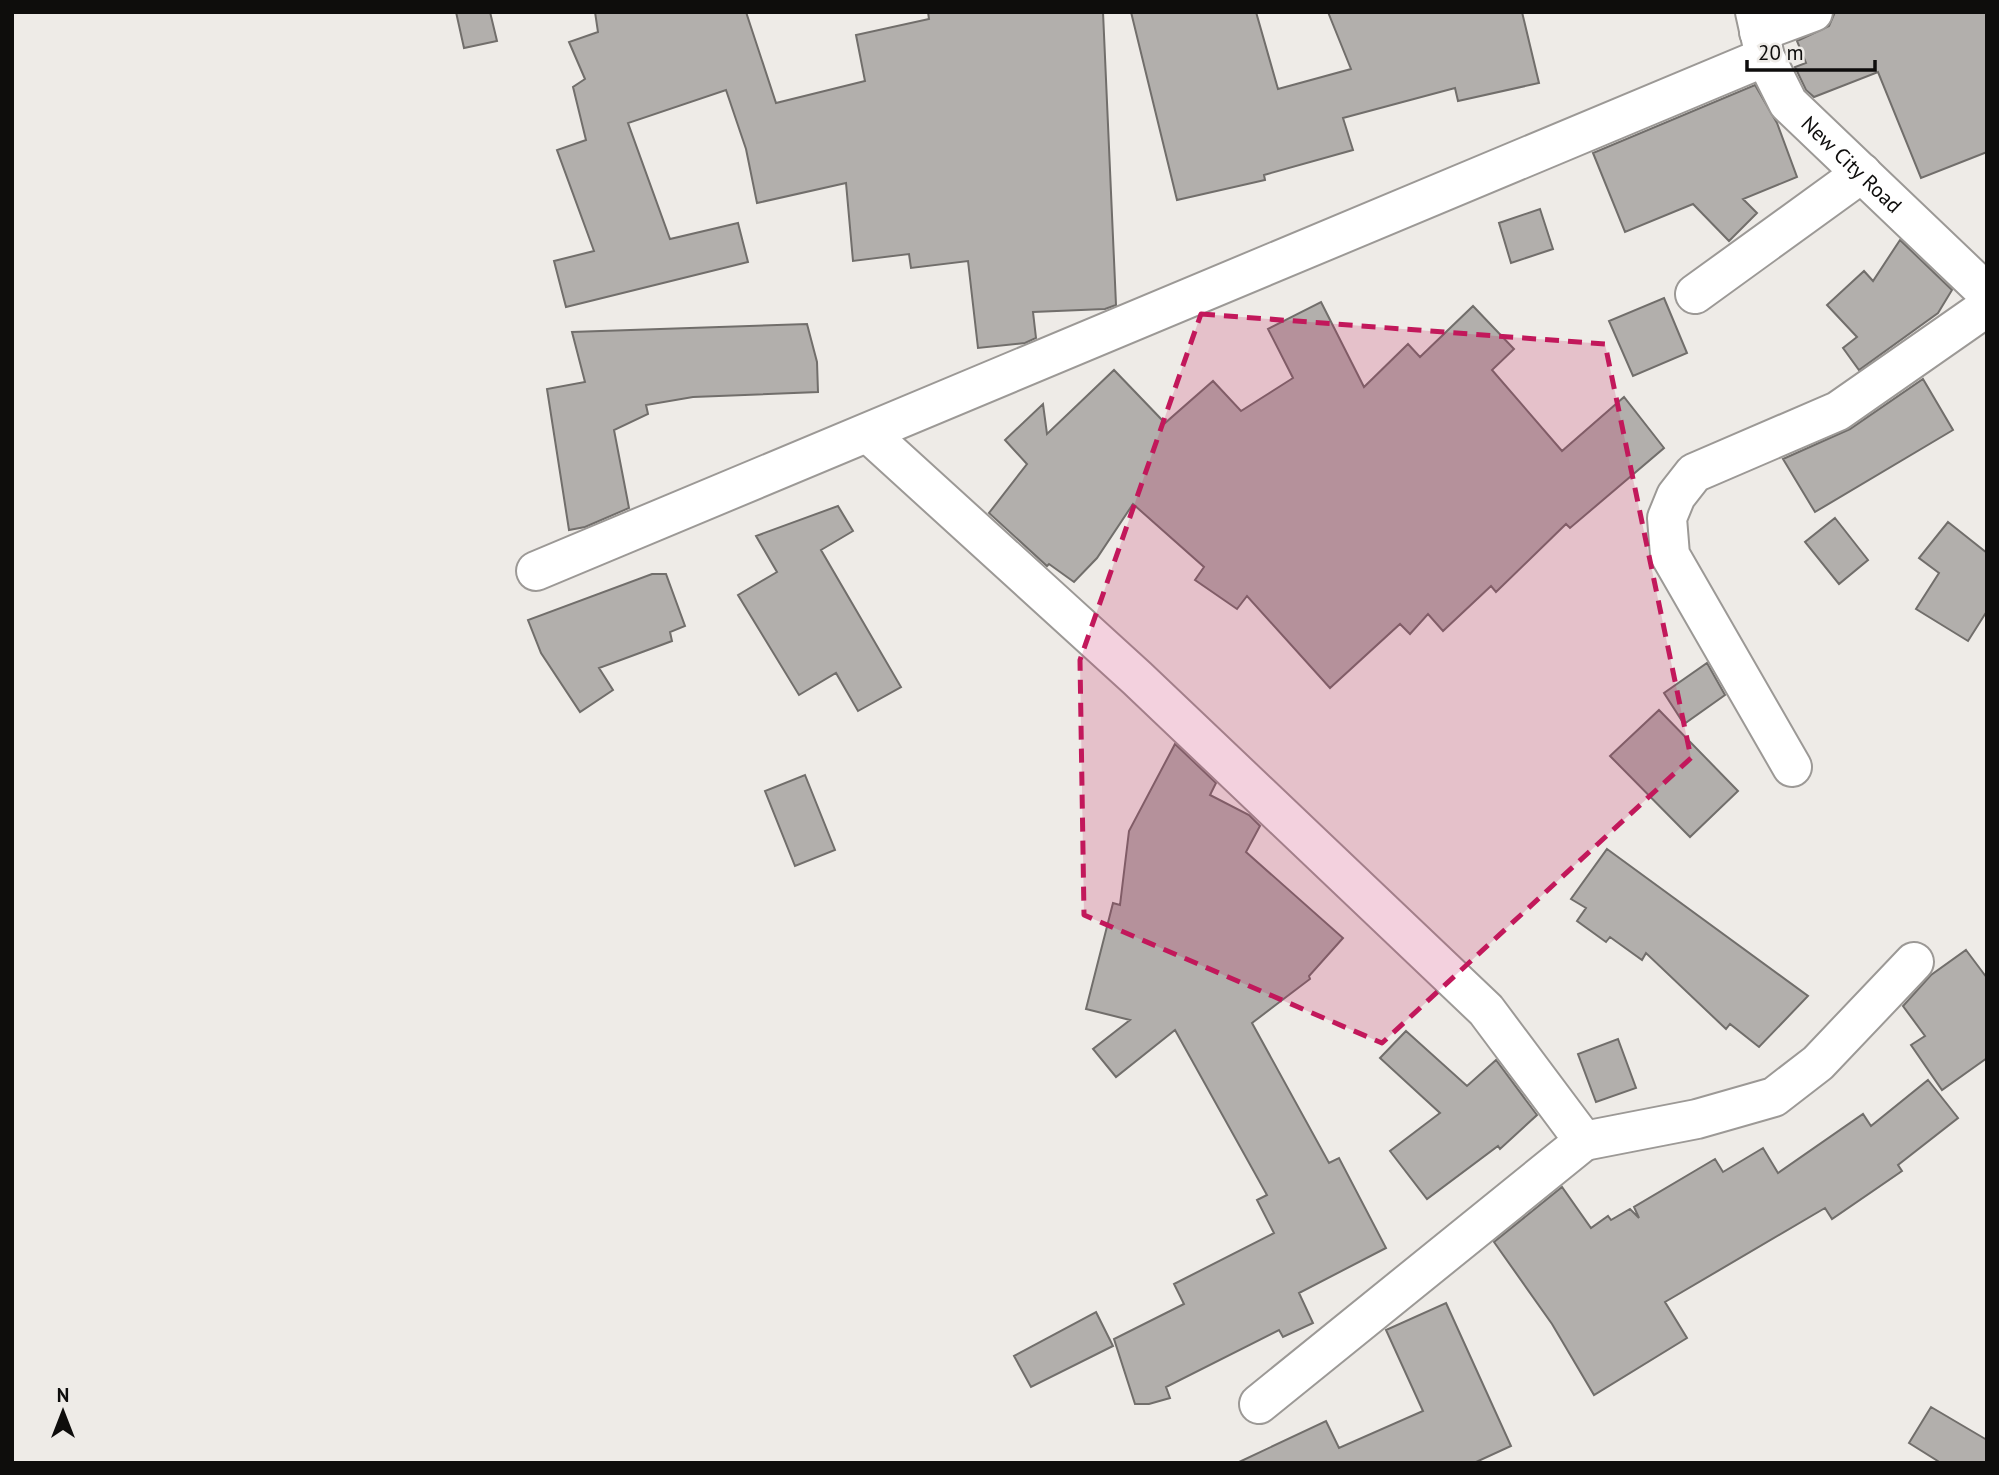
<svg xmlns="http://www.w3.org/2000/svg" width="1999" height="1475" viewBox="0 0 1999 1475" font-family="'PT Sans',sans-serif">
<rect width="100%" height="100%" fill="#eeebe7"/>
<path fill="#b2afac" stroke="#716e6b" stroke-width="2" d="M 456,12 L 490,12 L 497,41 L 464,48 Z
M 595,12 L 746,12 L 776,103 L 865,81 L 856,35 L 929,19 L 928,12 L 1103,12 L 1116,305 L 1105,309 L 1033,312 L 1036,338 L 1025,343 L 978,348 L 968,261 L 911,268 L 909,254 L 853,261 L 846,183 L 757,203 L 746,149 L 726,90 L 628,123 L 670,239 L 738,223 L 748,262 L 566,307 L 554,261 L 594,251 L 557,150 L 586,140 L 573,87 L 585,79 L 569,42 L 598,32 Z
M 1131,12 L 1256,12 L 1278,89 L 1351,69 L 1328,12 L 1522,12 L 1539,83 L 1458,101 L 1455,88 L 1343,118 L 1353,150 L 1264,175 L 1265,180 L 1177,200 Z
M 1835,12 L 1987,12 L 1987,152 L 1921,178 L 1878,72 L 1814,97 L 1806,90 L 1795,67 L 1806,63 L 1797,41 L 1829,26 Z
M 1755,85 L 1777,123 L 1797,177 L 1743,199 L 1757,213 L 1729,241 L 1693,204 L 1625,232 L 1593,153 Z
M 1540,209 L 1553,249 L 1511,263 L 1499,223 Z
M 1900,240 L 1952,290 L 1938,313 L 1859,370 L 1843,348 L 1857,337 L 1827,305 L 1864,271 L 1873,281 Z
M 1664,298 L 1687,353 L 1633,376 L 1609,321 Z
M 1321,302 L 1364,387 L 1408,344 L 1420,357 L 1473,306 L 1514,349 L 1492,370 L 1562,451 L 1624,397 L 1664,448 L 1570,528 L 1566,524 L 1496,592 L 1491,586 L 1443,631 L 1428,614 L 1410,634 L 1400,624 L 1330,688 L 1247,596 L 1237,609 L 1195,580 L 1204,567 L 1133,504 L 1097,558 L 1074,582 L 1049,564 L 1047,566 L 989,513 L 1027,464 L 1005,440 L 1043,404 L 1047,434 L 1114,370 L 1165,423 L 1213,381 L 1241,411 L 1293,378 L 1268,329 Z
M 807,324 L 817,362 L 818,392 L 693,397 L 646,405 L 648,414 L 614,430 L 629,508 L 585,527 L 569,530 L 547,389 L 585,382 L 572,332 Z
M 1923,379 L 1953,430 L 1815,512 L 1783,459 L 1850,429 Z
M 838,506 L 853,531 L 821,550 L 901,687 L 858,711 L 836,673 L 799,695 L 738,595 L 777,572 L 756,536 Z
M 1835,518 L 1868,560 L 1839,584 L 1805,542 Z
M 1948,522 L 1987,553 L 1987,611 L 1968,641 L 1916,609 L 1939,573 L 1919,558 Z
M 652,574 L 666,574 L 685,626 L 670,632 L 672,641 L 599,668 L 613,690 L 580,712 L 541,653 L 528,620 Z
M 1707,663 L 1725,695 L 1684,724 L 1664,693 Z
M 1659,710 L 1738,791 L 1690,837 L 1610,756 Z
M 1175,744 L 1216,783 L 1210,795 L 1249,815 L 1260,826 L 1246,852 L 1343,938 L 1309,976 L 1310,979 L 1252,1023 L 1329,1163 L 1339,1158 L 1386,1248 L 1299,1293 L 1313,1323 L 1283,1337 L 1279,1330 L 1166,1387 L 1170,1398 L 1149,1404 L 1135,1404 L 1114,1339 L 1184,1304 L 1174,1284 L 1274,1233 L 1257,1200 L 1267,1195 L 1175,1030 L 1116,1077 L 1093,1049 L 1130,1020 L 1086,1009 L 1113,903 L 1120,905 L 1129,831 Z
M 805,775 L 835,850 L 795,866 L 765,791 Z
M 1607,849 L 1808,996 L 1759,1047 L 1730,1024 L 1726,1029 L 1646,953 L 1642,960 L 1610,937 L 1606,942 L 1577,921 L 1586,908 L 1571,899 Z
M 1966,950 L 1987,978 L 1987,1058 L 1942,1090 L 1911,1045 L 1925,1036 L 1903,1006 L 1931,975 Z
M 1406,1031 L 1467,1086 L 1496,1060 L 1537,1115 L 1500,1149 L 1498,1146 L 1427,1199 L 1390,1151 L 1440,1113 L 1380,1058 Z
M 1618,1039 L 1636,1088 L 1596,1102 L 1578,1054 Z
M 1928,1080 L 1958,1118 L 1898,1165 L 1902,1171 L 1832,1219 L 1825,1208 L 1665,1302 L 1687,1338 L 1594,1395 L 1552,1324 L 1494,1242 L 1562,1187 L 1591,1228 L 1608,1216 L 1611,1220 L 1630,1209 L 1639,1218 L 1634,1207 L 1715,1159 L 1723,1172 L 1763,1148 L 1778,1173 L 1863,1114 L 1871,1126 Z
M 1446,1303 L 1511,1446 L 1474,1463 L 1237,1463 L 1326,1421 L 1339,1448 L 1423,1411 L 1386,1330 Z
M 1096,1312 L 1113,1346 L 1031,1387 L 1014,1356 Z
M 1931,1407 L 1987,1440 L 1987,1463 L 1941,1463 L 1909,1443 Z"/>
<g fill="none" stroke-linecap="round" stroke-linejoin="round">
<g stroke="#9c9996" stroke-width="42">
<g id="minor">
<path id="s1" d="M 1755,12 L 1765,57 L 1788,103 L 1987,293"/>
<path d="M 1759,32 L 1813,12"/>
<path d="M 1695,294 L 1862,173"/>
<path d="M 868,433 L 1137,678 L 1486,1010 L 1584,1141 L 1259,1404"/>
<path d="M 536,571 L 1765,57"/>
<path d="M 1792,767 L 1670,555 L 1667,518 L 1676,496 L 1694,473 L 1838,411 L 1987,307"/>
<path d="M 1584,1141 L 1697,1119 L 1774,1097 L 1818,1063 L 1914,962"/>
</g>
</g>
<use href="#minor" stroke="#fff" stroke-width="38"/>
</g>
<path fill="#c2185b" fill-opacity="0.2" stroke="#c2185b" stroke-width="5" stroke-dasharray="14 9" stroke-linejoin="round" d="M 1201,314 L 1605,344 L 1691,758 L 1382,1043 L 1084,915 L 1080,660 Z"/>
<g text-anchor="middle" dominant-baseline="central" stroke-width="6" stroke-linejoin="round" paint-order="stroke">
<g font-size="21" fill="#0e0d0c" stroke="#eeebe7">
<text stroke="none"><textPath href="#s1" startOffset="186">New City Road</textPath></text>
</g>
</g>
<rect width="1999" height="1475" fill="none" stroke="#0e0d0c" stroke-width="28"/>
<g transform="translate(63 1412)" stroke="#eeebe7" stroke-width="5" paint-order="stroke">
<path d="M0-5L12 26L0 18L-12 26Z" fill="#0e0d0c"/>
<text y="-10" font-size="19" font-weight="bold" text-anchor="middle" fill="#0e0d0c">N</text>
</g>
<path d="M1747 60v10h128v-10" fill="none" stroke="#0e0d0c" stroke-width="3.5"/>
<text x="1758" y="60" font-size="21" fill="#0e0d0c" stroke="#eeebe7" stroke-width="5" paint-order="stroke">20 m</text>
</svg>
